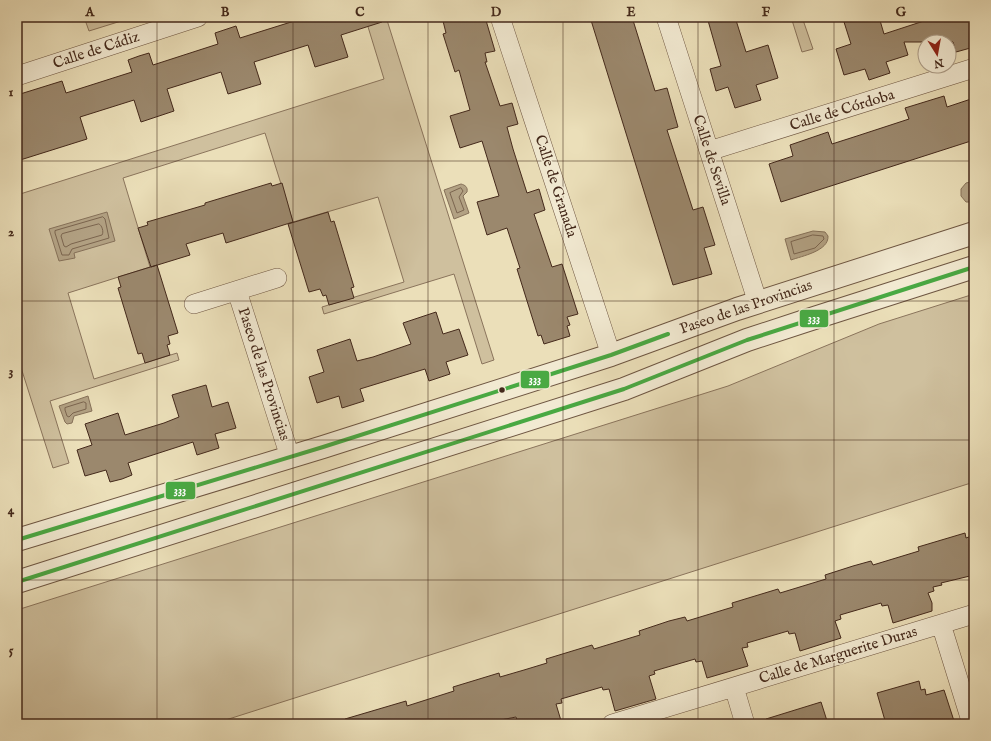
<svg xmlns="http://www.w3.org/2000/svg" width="991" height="741" viewBox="0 0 991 741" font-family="'IM FELL English',serif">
<rect width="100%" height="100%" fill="#ebdfb9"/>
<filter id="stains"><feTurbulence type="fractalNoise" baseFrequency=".005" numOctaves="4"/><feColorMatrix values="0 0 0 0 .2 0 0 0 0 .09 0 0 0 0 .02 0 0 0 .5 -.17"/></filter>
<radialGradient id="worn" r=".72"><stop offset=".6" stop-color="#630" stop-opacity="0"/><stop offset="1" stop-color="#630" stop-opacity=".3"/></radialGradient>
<path fill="#cfc09e" stroke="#8a745c" d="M 84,17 L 134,17 L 89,31 Z
M 365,17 L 386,17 L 494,360 L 482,364 L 454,274 L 324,314 L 322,307 L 404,282 L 378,197 L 293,222 L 265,133 L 123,178 L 150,267 L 68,293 L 94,379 L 177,353 L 179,360 L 50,401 L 69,463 L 53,468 L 17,355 L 17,195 L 384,79 Z
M 791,17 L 802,17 L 813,49 L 802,52 Z
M 974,294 L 974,482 L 213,724 L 17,724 L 17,610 L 728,386 L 879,324 Z"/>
<path fill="#b2a183" stroke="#867159" d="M 974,181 L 974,202 L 966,202 L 961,196 L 961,189 L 966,183 Z
M 461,184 C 465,185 468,187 467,192 L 463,196 L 469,213 L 454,219 L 444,190 Z
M 107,212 L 115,241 L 74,253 L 75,258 L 59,261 L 49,229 Z
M 813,231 L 825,232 L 828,236 C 829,251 802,256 791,260 L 785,239 Z
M 88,396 L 92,411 L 74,416 L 72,423 L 67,424 L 65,422 L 59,406 Z"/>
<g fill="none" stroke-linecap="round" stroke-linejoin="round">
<path stroke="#7b654f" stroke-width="1" d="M 461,188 L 463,191 L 459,197 L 464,210 L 457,213 L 450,193 Z
M 103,217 L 105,219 L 109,238 L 72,249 L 69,255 L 62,255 L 55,233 L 55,231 Z
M 99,224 C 102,225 104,232 102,235 L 71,244 L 66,247 L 64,246 L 61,236 L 62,234 Z
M 813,235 L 823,236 L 824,239 L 815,248 L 794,254 L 791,242 Z
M 84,402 L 86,403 L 86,409 L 73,413 L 69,417 L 67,416 L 65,410 L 65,408 Z"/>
</g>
<path fill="#9b886d" stroke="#44291b" d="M 307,17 L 382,17 L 382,22 L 341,35 L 348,57 L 315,67 L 308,45 L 254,62 L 261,84 L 228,94 L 221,72 L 183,84 L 167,89 L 174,111 L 141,122 L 134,100 L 80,117 L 87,139 L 17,161 L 17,95 L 62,81 L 66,93 L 132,72 L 128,60 L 139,56 L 149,53 L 153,65 L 218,44 L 215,33 L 236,26 L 240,38 Z
M 442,17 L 485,17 L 495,51 L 485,53 L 487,62 L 485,62 L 500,106 L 512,103 L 518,124 L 507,127 L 513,149 L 527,193 L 539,189 L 545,210 L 534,214 L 552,267 L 562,264 L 578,314 L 567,317 L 570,325 L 567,326 L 570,336 L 544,344 L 541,335 L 538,336 L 517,269 L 520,268 L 507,228 L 487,235 L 477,202 L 499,196 L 482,141 L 460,148 L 450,116 L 470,110 L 459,70 L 455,72 L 443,34 L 446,33 Z
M 590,17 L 632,17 L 655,91 L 667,88 L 678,127 L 667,130 L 693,210 L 703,207 L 715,245 L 704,248 L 712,274 L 673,285 Z
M 707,17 L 735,17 L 746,52 L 768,45 L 778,78 L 756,85 L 761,100 L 735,108 L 728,87 L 716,91 L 710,69 L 721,66 Z
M 860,17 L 879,17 L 884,34 L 936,17 L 974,17 L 974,47 L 956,52 L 953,42 L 904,42 L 908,55 L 886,62 L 890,73 L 869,80 L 865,69 L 844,75 L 836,49 L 851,44 L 844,22 Z
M 944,96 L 947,107 L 974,98 L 974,140 L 781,202 L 769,164 L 793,156 L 790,145 L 828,132 L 832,144 L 857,136 L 909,119 L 905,108 Z
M 271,183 L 272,186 L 282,183 L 293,222 L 226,243 L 223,233 L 186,244 L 190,255 L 151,267 L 138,228 L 148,225 L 147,222 L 205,205 L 205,203 Z
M 328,212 L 331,222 L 334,221 L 354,287 L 351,288 L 354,298 L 329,305 L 326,295 L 323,296 L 320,289 L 309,292 L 288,224 Z
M 157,265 L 178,333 L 168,336 L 170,344 L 167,345 L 170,355 L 145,363 L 142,353 L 138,354 L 118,288 L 121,287 L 118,277 Z
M 436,312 L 443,334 L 459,329 L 468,355 L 446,362 L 450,374 L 429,381 L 425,369 L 360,389 L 364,401 L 342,408 L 339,396 L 317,403 L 309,377 L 324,372 L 317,350 L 350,339 L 357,361 L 373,357 L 411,344 L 403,323 Z
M 206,385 L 212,407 L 228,402 L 236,428 L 215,434 L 219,448 L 197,455 L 193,442 L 128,463 L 132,475 L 122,479 L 110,482 L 106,470 L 85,476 L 77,450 L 92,445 L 85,424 L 118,413 L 125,435 L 164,423 L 179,417 L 172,395 Z
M 965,533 L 966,538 L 974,535 L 974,575 L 941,583 L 942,585 L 933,587 L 934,591 L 928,593 L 932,603 L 932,611 L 893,623 L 888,605 L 882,606 L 881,603 L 840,615 L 841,619 L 835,621 L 841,638 L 800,651 L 795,633 L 789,634 L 788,631 L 747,643 L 748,647 L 742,648 L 748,666 L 707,678 L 702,661 L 696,662 L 695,659 L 654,671 L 655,674 L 649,676 L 656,699 L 615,711 L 609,689 L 603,690 L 602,687 L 561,699 L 562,703 L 556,704 L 562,724 L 518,724 L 516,717 L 480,724 L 346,724 L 345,719 L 406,701 L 407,706 L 454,691 L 453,687 L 499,673 L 500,677 L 524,670 L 547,663 L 546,659 L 592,645 L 594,649 L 640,635 L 639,631 L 669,621 L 685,617 L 687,621 L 733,607 L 732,603 L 778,589 L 780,593 L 826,579 L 825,575 L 853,566 L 871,561 L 873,565 L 919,551 L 918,547 Z
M 919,681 L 921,690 L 925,689 L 926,695 L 944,690 L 955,724 L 886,724 L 877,693 Z
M 821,702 L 828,724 L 767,724 L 766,719 Z"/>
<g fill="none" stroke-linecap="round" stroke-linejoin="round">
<g stroke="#6e5642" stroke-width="20">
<path id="minor" d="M 500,17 L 611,355
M 666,17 L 758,303
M 17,76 L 198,17
M 709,151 L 974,68
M 237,291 L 290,457
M 194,304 L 277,278
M 941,624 L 972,724
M 734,687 L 745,724
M 612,724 L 974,614"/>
</g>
<g stroke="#6e5642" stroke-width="24">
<path id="tertiary" d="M 17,540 L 323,447 L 611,355 L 737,309 L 974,233
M 17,582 L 624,389 L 747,340 L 805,321 L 974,267"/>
</g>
<use href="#minor" stroke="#f2ead2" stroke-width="19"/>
<use href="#tertiary" stroke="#f2ead2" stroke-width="22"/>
<g stroke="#f2ead2" stroke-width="7">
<path id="bus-1" d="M 17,540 L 323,447 L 611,355 L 668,334
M 17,582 L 624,389 L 747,340 L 974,267"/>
</g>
<use href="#bus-1" stroke="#49a943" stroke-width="4"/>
</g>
<path fill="none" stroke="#44291b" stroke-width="1" stroke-opacity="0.55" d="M 157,17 L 157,724M 293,17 L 293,724M 428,17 L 428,724M 563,17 L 563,724M 698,17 L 698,724M 834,17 L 834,724M 17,161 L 974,161M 17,301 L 974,301M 17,440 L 974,440M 17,580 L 974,580"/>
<circle fill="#44291b" stroke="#f2ead2" stroke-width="1.5" cx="502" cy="390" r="3.5"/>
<g text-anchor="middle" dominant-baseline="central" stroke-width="3" stroke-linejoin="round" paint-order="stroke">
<g font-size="15" fill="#44291b" stroke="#f2ead2">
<text transform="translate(96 50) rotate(-18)">Calle de Cádiz</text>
<text transform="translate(842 110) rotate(-17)">Calle de Córdoba</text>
<text transform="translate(712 160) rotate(72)">Calle de Sevilla</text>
<text transform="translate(556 186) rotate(72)">Calle de Granada</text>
<text transform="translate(746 307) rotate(-19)">Paseo de las Provincias</text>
<text transform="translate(264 374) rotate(72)">Paseo de las Provincias</text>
<text transform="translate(838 655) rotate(-17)">Calle de Marguerite Duras</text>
</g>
</g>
<g stroke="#f2ead2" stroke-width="1.5">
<rect x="799" y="309" width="30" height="19" rx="4" fill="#49a943"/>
<rect x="520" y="370" width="30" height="19" rx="4" fill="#49a943"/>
<rect x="165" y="481" width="31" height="19" rx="4" fill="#49a943"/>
</g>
<g font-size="11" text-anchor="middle" font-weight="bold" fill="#fff">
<text x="814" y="322">333</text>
<text x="535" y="383">333</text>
<text x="180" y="494">333</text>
</g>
<rect width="991" height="741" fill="none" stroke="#ebdfb9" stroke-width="44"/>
<g transform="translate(937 54) rotate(169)"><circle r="19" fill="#f2ead2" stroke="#ac9d89"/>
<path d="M0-3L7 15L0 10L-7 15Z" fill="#8f2418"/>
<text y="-6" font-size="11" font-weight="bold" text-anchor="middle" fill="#44291b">N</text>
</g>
<rect x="22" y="22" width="947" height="697" fill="none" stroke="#44291b" stroke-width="1.5"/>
<g font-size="13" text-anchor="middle" font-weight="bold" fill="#44291b">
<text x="90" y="16">A</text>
<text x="225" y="16">B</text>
<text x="360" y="16">C</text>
<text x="496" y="16">D</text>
<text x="631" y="16">E</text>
<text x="766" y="16">F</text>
<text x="901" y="16">G</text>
<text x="11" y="96">1</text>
<text x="11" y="236">2</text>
<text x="11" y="375">3</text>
<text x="11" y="514">4</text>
<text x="11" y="654">5</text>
</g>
<rect width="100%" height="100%" filter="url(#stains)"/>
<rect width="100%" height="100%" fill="url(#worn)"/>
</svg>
